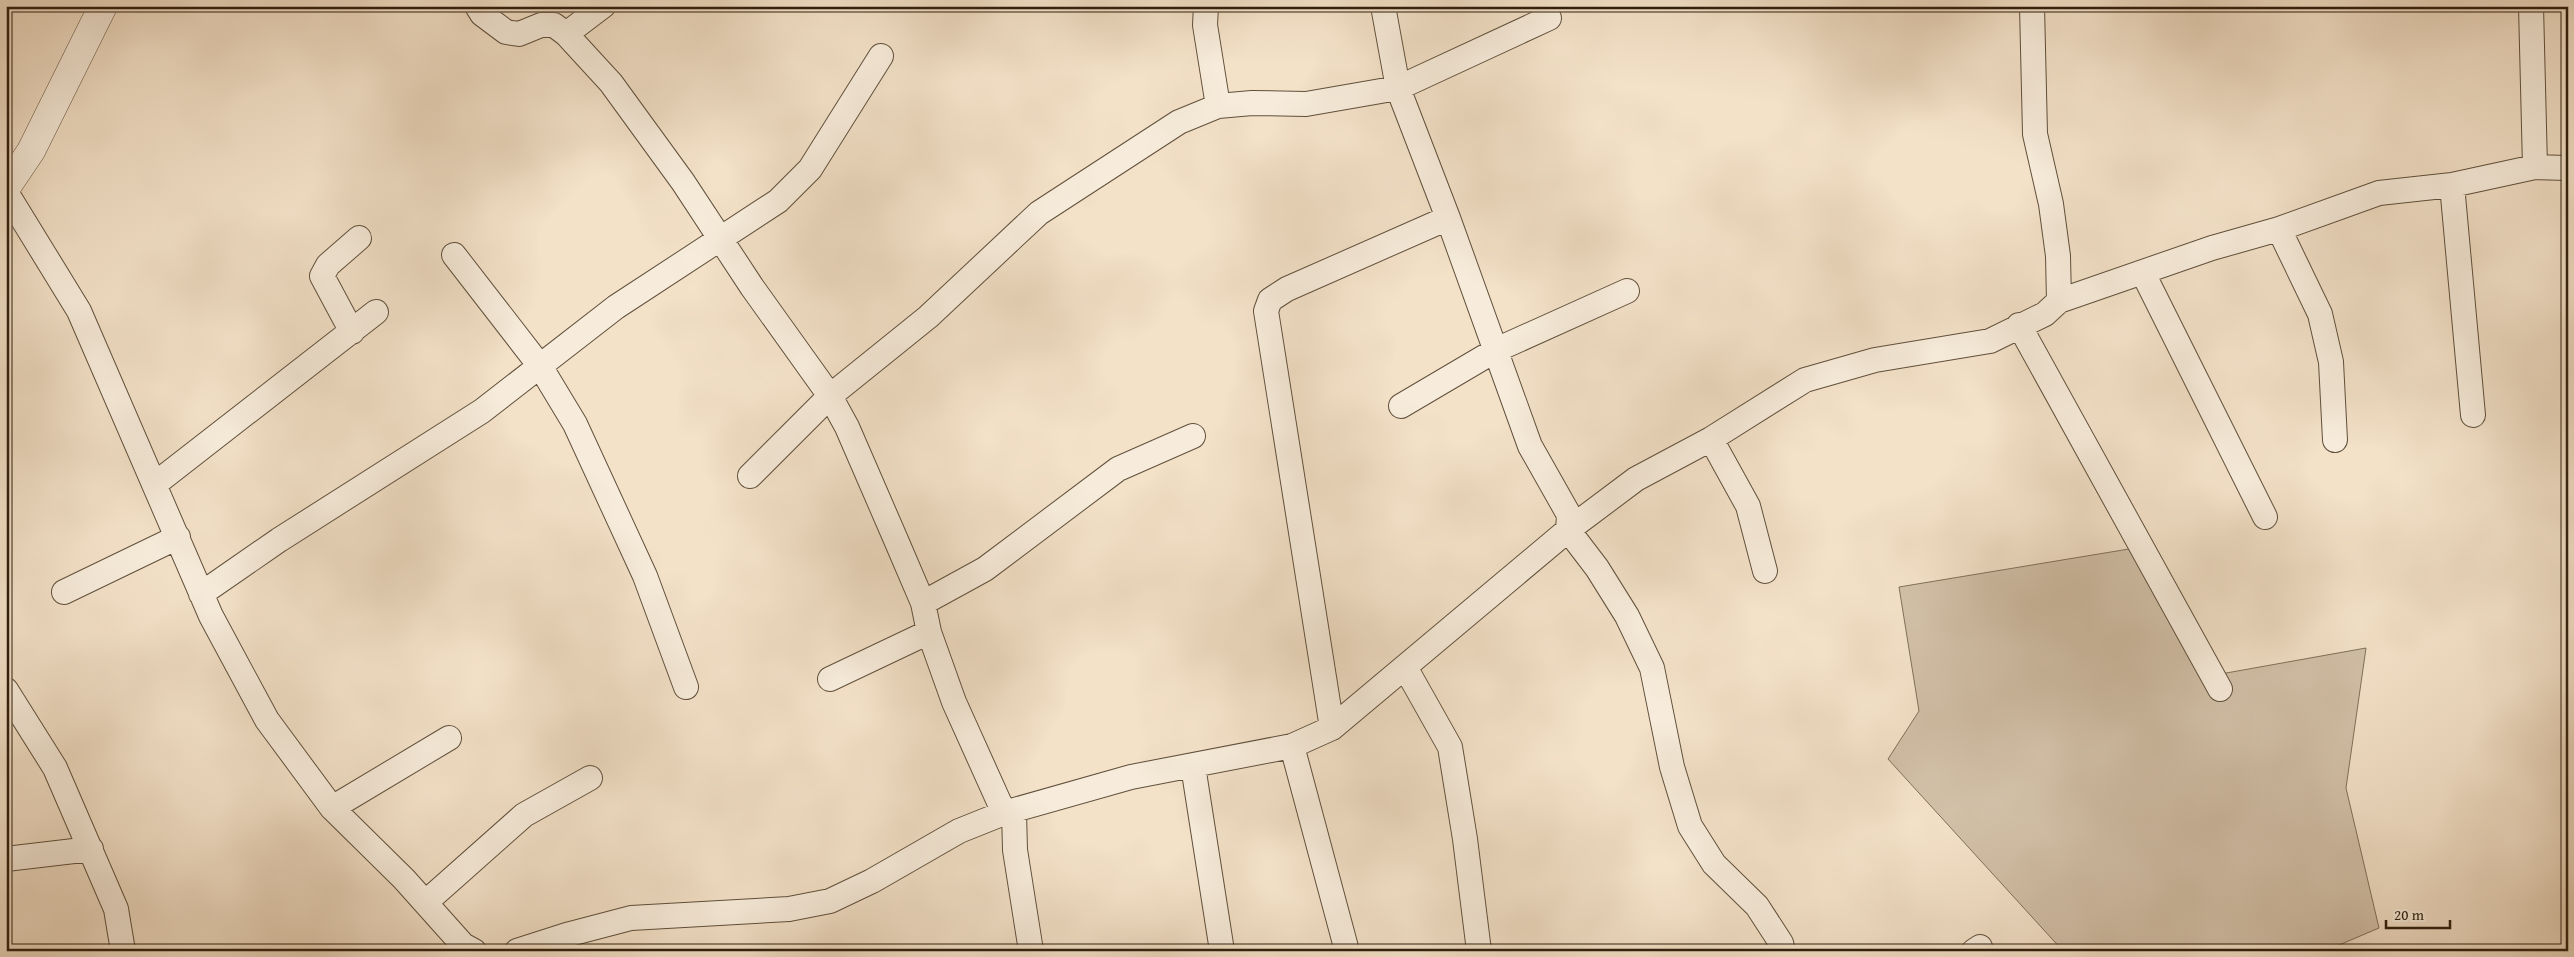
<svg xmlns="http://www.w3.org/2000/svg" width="2574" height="957" viewBox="0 0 2574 957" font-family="'Gentium Book Plus',serif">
<rect width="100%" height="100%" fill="#f3e1c8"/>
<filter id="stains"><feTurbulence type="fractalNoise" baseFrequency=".004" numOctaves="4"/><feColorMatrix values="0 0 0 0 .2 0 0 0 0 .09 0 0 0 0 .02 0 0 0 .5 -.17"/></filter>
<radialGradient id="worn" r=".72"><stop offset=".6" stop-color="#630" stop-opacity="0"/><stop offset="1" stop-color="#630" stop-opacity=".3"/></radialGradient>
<path fill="#d2c0a8" stroke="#80705b" d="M 2141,547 L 2215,675 L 2366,648 L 2346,788 L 2379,928 L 2325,951 L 2126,951 L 2124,948 L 2116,951 L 2063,951 L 1888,759 L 1919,711 L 1899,587 Z"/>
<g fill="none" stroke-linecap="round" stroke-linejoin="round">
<g stroke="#60503c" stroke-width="26">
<path id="minor" d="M 477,6 L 482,14 L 506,32 L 519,34 L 541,25 L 554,25 L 566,34 L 611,83 L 683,182 L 752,287 L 830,396 L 847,427 L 896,540 L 923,603 L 929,632 L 954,702 L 1004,813
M 1206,6 L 1205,25 L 1218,106
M 1383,6 L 1398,88 L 1448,218 L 1530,446 L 1569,515 L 1568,530 L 1597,568 L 1627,616 L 1652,668 L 1672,767 L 1690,826 L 1714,864 L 1757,906 L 1781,943 L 1783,951
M 2032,6 L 2035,134 L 2051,204 L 2058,256 L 2059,301 L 2212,248 L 2279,229 L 2379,193 L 2452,185 L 2535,167 L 2568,168
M 2531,6 L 2535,167
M 566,34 L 603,6
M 2452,185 L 2473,415
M 6,192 L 79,311 L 211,616 L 267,720 L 332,808 L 404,879 L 463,945 L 474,951
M 2279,229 L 2320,314 L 2331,362 L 2335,440
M 454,255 L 540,366 L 575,424 L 645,576 L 686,687
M 2143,273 L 2265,517
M 2019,325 L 2220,689
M 352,332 L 322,276 L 328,265 L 359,238
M 1401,406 L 1496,350 L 1627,291
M 1711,439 L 1748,506 L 1765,571
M 750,476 L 830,396 L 928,317 L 1039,213 L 1179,122 L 1218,106 L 1252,103 L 1306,104 L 1398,88 L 1549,18
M 155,484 L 376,312
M 64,592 L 178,537
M 201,594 L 279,540 L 482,411 L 616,307 L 778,201 L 810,169 L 881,56
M 923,603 L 985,569 L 1118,469 L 1193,436
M 1405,667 L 1450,747 L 1465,839 L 1479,951
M 830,679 L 929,632
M 6,690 L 55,768 L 116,909 L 123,951
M 1332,728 L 1266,311 L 1270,300 L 1287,289 L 1448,218
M 1292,746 L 1347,951
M 1193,766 L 1222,951
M 332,808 L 449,738
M 1014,812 L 1015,850 L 1031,951
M 6,859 L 91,849
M 426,902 L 524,815 L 590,778
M 517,951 L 570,934 L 631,918 L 789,909 L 830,901 L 872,881 L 959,831 L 1004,813 L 1131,777 L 1292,746 L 1332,728 L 1568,530 L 1636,479 L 1711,439 L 1805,380 L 1875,360 L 1990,341 L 2045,314 L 2059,301
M 1974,951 L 1980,947"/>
</g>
<g stroke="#60503c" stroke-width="29">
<path id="tertiary" d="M 6,188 L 31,151 L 103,6"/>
</g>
<use href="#minor" stroke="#f7ecdb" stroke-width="24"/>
<use href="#tertiary" stroke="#f7ecdb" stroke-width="28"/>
</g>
<rect width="2574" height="957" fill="none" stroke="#f3e1c8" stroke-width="25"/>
<rect x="8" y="8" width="2559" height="942" fill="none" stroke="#2f1f0e" stroke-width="2.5"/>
<rect x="12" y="12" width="2549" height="932" fill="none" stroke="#2f1f0e"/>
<path d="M2386 920v8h64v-8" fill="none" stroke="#2f1f0e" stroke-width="2.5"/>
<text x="2394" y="920" font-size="15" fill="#2f1f0e" stroke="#f7ecdb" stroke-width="4" paint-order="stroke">20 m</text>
<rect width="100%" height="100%" filter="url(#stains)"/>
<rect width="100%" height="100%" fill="url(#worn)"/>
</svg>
